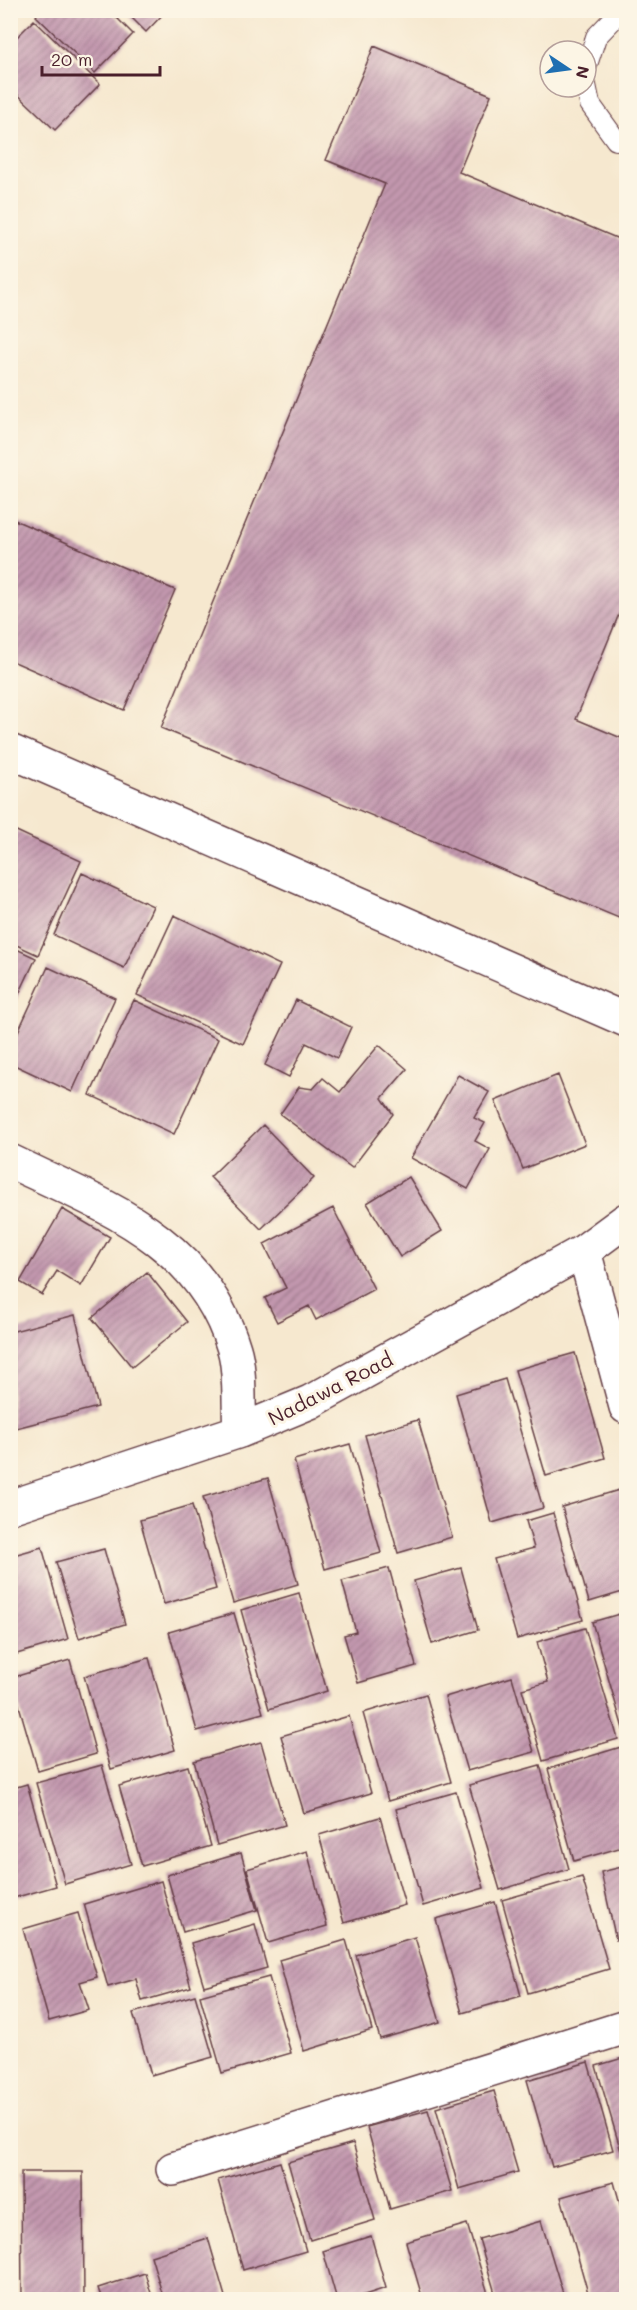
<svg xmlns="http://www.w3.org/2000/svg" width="637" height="2310" viewBox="0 0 637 2310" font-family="Mali,sans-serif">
<defs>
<pattern id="building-hatch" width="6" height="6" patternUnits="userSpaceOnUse" patternTransform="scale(1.5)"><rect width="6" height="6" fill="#c398af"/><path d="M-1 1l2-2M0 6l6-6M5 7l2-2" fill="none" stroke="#a07b8f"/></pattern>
</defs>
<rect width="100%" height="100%" fill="#fcf5e5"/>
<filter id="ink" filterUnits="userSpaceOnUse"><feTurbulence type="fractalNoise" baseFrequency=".0167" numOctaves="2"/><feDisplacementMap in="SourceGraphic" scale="12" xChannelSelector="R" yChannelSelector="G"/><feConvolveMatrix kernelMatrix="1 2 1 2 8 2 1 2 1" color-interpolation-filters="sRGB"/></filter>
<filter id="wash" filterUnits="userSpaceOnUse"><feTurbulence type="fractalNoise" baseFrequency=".008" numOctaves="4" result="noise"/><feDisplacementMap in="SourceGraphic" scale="24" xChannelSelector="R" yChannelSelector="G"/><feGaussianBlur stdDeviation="1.35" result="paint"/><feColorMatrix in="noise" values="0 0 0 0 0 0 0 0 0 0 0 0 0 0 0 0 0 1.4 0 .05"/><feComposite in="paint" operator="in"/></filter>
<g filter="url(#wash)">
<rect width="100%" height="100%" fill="#f6e8cf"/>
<g id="blocks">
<path fill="url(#building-hatch)" d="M 41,10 L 109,10 L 133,34 L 95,73 L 36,16 Z
M 124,10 L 167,10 L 146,32 Z
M 34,20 L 100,84 L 55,130 L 10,87 L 10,44 Z
M 374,46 L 491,95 L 459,172 L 626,242 L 626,597 L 576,719 L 626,740 L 626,921 L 161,728 L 385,184 L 326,160 Z
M 10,518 L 175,590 L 124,710 L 10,660 Z
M 10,828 L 81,861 L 38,955 L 10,942 Z
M 82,873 L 153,906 L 124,968 L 54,935 Z
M 174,915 L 280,965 L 243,1044 L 137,995 Z
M 10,946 L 36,958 L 10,1013 Z
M 48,967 L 115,998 L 72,1092 L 10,1063 L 10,1049 Z
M 134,1000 L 218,1039 L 174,1134 L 90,1095 Z
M 296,1000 L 351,1027 L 337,1058 L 306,1043 L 289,1077 L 265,1065 Z
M 379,1045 L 407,1069 L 382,1098 L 393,1114 L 352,1168 L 280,1114 L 299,1087 L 313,1089 L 323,1078 L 340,1092 Z
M 458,1075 L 489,1092 L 474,1118 L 485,1123 L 475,1141 L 490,1149 L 468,1189 L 411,1158 Z
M 558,1075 L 585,1144 L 523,1169 L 495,1101 Z
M 263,1125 L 314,1178 L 261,1229 L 210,1177 Z
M 409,1177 L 442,1231 L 400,1257 L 367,1203 Z
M 333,1208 L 374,1289 L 316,1320 L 309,1306 L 277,1322 L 265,1298 L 286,1288 L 264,1244 Z
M 62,1209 L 110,1237 L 81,1286 L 57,1271 L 42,1295 L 20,1282 Z
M 147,1272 L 187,1322 L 132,1367 L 92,1318 Z
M 75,1315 L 98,1407 L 12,1429 L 10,1332 Z
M 575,1353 L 605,1458 L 546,1476 L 515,1370 Z
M 505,1379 L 543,1508 L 492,1523 L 456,1394 Z
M 418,1420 L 452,1537 L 398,1553 L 365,1435 Z
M 350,1444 L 381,1553 L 325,1569 L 294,1460 Z
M 268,1478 L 298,1584 L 233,1603 L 203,1497 Z
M 626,1488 L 626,1591 L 589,1602 L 562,1507 Z
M 192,1505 L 216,1589 L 164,1604 L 140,1520 Z
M 553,1513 L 583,1620 L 517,1639 L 494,1559 L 534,1548 L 526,1521 Z
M 42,1547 L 68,1639 L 10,1656 L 10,1556 Z
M 104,1549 L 125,1624 L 79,1638 L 56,1562 Z
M 389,1568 L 416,1666 L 358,1683 L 344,1635 L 356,1632 L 342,1581 Z
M 461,1568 L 478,1630 L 432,1644 L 414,1581 Z
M 299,1593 L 327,1691 L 269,1709 L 241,1610 Z
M 626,1612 L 626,1739 L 592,1622 Z
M 234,1613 L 263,1713 L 197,1731 L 169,1632 Z
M 585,1628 L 618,1739 L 543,1761 L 522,1689 L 548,1682 L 537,1642 Z
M 149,1658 L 175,1750 L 111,1769 L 84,1676 Z
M 70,1660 L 96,1754 L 38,1771 L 11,1678 Z
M 512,1677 L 534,1752 L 467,1771 L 445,1697 Z
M 426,1694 L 451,1782 L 388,1801 L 363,1713 Z
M 349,1716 L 371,1793 L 304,1813 L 281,1736 Z
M 261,1742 L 285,1825 L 217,1845 L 194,1761 Z
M 621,1747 L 626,1766 L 626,1846 L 574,1861 L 548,1769 Z
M 102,1765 L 131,1864 L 65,1884 L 36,1783 Z
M 540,1765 L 569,1869 L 500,1890 L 469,1785 Z
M 188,1766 L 211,1846 L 142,1866 L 119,1786 Z
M 27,1784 L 56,1886 L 10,1899 L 10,1789 Z
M 456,1792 L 484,1888 L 423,1906 L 396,1809 Z
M 380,1817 L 405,1905 L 344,1923 L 319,1835 Z
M 307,1851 L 327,1926 L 268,1943 L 247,1869 Z
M 241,1853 L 257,1910 L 183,1932 L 167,1875 Z
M 626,1866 L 626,1938 L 616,1940 L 601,1872 Z
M 582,1877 L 609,1969 L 528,1993 L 502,1900 Z
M 161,1881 L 191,1987 L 142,2001 L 136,1979 L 108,1987 L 84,1904 Z
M 495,1902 L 521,1996 L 462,2013 L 436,1919 Z
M 78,1913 L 97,1977 L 80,1982 L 89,2010 L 49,2021 L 23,1929 Z
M 255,1924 L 267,1968 L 204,1986 L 191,1943 Z
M 415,1937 L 440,2022 L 380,2039 L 356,1955 Z
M 346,1940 L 372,2030 L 304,2051 L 279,1960 Z
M 269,1977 L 291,2053 L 222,2073 L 200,1996 Z
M 195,1995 L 213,2057 L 151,2075 L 133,2013 Z
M 626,2057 L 626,2157 L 623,2158 L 596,2066 Z
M 588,2062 L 613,2150 L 552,2167 L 527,2080 Z
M 494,2091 L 518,2172 L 459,2189 L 436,2108 Z
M 428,2110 L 452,2191 L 390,2209 L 367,2127 Z
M 353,2143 L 375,2220 L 310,2240 L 288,2162 Z
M 280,2162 L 306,2251 L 243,2270 L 218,2180 Z
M 21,2172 L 83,2172 L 84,2300 L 22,2300 Z
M 614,2182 L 626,2225 L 626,2300 L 590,2300 L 561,2197 Z
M 541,2221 L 565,2300 L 497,2300 L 479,2239 Z
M 467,2224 L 490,2300 L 423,2300 L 406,2242 Z
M 371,2236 L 386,2288 L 349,2300 L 337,2300 L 323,2251 Z
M 208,2238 L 226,2300 L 164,2300 L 151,2256 Z
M 145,2273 L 153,2300 L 102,2300 L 98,2288 Z"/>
</g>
</g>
<g filter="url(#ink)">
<use href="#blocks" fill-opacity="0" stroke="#643d44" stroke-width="1.5"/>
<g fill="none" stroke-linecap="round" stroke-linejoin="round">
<g stroke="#643d44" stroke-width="22">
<path id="service" d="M 586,68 L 596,37 L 622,10
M 586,85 L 590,104 L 616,140"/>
</g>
<g stroke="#643d44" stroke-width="36">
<path id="minor" d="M 10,751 L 626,1020
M 10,1161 C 104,1206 201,1239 234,1349 C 241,1371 238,1407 240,1431
M 584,1251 L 626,1407
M 10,1507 L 240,1431 L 310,1402 L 584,1251 L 626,1220
M 173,2169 L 626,2027"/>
</g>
<use href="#service" stroke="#fff" stroke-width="20"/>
<use href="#minor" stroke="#fff" stroke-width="33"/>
</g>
</g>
<g text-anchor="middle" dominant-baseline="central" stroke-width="6" stroke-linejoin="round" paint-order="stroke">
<g font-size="20" fill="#4a1f2b" stroke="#fcf5e5">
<text transform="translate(330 1388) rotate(-27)">Nadawa Road</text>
</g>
</g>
<rect width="637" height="2310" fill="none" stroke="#fcf5e5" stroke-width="36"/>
<g transform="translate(568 69) rotate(103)"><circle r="28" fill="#fcf5e5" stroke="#b59f9b" stroke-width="1.5"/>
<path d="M0-4.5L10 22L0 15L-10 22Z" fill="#1f6fb2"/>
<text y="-9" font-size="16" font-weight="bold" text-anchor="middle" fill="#4a1f2b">N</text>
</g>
<path d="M42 66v9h118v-9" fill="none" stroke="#4a1f2b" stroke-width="3"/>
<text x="51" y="66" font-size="18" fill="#4a1f2b" stroke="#fcf5e5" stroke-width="4.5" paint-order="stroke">20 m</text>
</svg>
